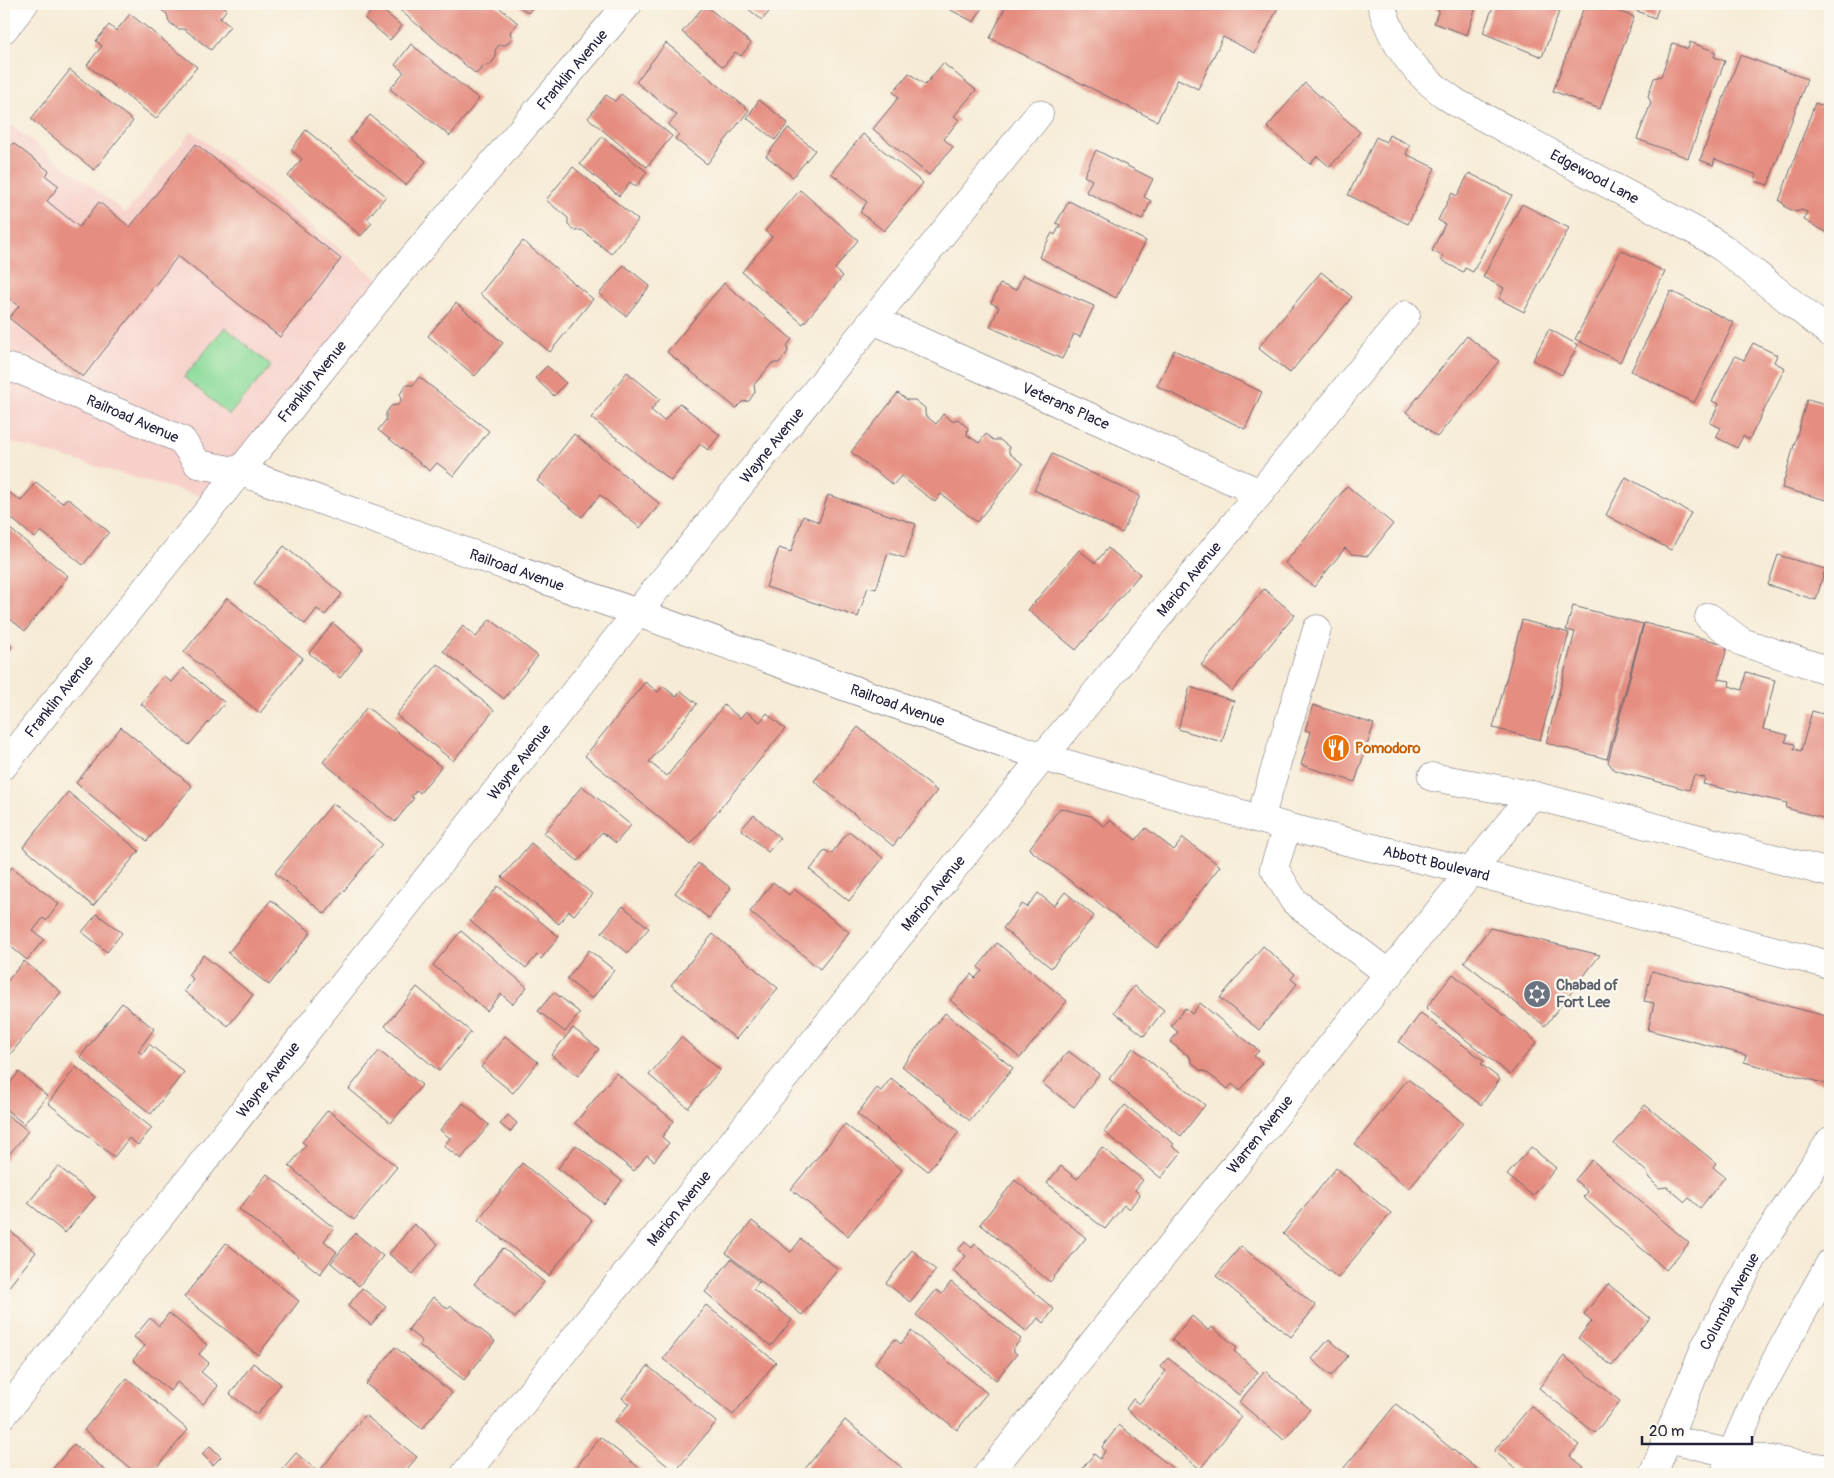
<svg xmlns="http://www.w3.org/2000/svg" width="1834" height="1478" viewBox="0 0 1834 1478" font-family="Pangolin,sans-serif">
<rect width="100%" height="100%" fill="#fbf7ec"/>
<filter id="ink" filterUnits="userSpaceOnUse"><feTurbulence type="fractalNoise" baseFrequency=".02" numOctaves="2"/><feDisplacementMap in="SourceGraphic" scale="10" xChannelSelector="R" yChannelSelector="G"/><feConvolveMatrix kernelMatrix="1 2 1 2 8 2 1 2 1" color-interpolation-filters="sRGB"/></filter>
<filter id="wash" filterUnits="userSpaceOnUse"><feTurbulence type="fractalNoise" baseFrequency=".0096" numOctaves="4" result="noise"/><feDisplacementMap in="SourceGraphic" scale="20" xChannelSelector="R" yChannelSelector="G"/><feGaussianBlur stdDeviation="1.12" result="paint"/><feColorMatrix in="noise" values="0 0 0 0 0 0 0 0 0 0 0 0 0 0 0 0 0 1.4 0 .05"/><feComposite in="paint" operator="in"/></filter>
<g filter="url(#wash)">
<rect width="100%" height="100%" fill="#f6ebd6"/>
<path fill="#f7d0ca" d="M 4,120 L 126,213 L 192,131 L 388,287 L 217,501 L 4,440 Z"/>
<path fill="#8bdb9a" stroke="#567e6a" d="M 225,327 L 271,366 L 229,415 L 184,377 Z"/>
<g id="blocks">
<path fill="#e58d80" d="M 153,4 L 221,4 L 227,9 L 220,18 L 230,26 L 211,50 L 184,29 L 178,29 L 169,22 L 167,14 Z
M 397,4 L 495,4 L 518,23 L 510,32 L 512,38 L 506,45 L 499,45 L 495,50 L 496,57 L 490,65 L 484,66 L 476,74 L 395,6 Z
M 516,4 L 535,4 L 528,13 Z
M 742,4 L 785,4 L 780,10 L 774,6 L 762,20 Z
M 939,4 L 984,4 L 974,22 Z
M 1007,4 L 1280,4 L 1255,53 L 1223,37 L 1198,89 L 1178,79 L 1157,121 L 990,38 Z
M 1423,4 L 1477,4 L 1467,35 L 1434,23 L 1439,10 Z
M 1494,4 L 1562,4 L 1542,57 L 1483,33 Z
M 1585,4 L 1599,4 L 1634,17 L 1600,109 L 1553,91 Z
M 1624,4 L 1660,4 L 1655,18 L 1624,6 Z
M 376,5 L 402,26 L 390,40 L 365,19 Z
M 705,5 L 751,43 L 741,56 L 735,52 L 723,67 L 682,32 Z
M 130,14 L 197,67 L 156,119 L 87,65 L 102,46 L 96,41 L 109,25 L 116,31 Z
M 1690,42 L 1716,52 L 1714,57 L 1725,61 L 1688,158 L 1637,139 L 1651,103 L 1648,96 L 1654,78 L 1661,76 L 1673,43 L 1688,49 Z
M 666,43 L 749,110 L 707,164 L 675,139 L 679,134 L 668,125 L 677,115 L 636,82 Z
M 411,44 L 479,99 L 450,136 L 390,89 L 404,72 L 395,65 Z
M 1740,55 L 1807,79 L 1768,185 L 1755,181 L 1757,175 L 1715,159 L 1713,165 L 1700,160 Z
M 943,63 L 976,90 L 954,116 L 959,120 L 944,139 L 953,147 L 929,175 L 873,129 L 899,97 L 893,92 L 909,73 L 925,85 Z
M 70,70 L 133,121 L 94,170 L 31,119 Z
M 1305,83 L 1360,132 L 1330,167 L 1317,156 L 1310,164 L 1267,127 Z
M 621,94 L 672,136 L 647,167 L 588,118 L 606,95 L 615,101 Z
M 759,100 L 788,123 L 775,140 L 747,118 Z
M 1815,103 L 1830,108 L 1830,234 L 1804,220 L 1807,212 L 1801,210 L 1796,212 L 1785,207 L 1783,203 L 1779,201 Z
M 370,115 L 426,161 L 406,185 L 350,139 Z
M 788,128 L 815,150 L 793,177 L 766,156 Z
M 306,130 L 386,196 L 367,219 L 372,223 L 361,236 L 288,176 L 302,159 L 291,150 Z
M 863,134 L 923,183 L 884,231 L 860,212 L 867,202 L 831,173 Z
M 1389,135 L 1410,145 L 1406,154 L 1435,168 L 1408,224 L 1348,195 L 1376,137 L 1386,142 Z
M 602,137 L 647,172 L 636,187 L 630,182 L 619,196 L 580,164 Z
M 13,143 L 49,171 L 46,176 L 59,186 L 47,201 L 79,227 L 99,202 L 130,227 L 196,144 L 341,259 L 280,337 L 178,256 L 83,377 L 9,318 L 19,306 L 4,294 L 4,155 Z
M 1096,150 L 1153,179 L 1144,197 L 1151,201 L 1142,220 L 1086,192 L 1092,180 L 1084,176 Z
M 573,167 L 638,220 L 611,254 L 582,230 L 575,231 L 568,225 L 568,218 L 546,200 Z
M 1469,173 L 1512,195 L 1473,272 L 1465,268 L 1463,272 L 1441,260 L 1443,256 L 1432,251 L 1445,224 L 1438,220 L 1452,193 L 1457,196 Z
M 800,190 L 858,240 L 835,269 L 843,276 L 803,324 L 742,272 L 772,237 L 765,231 Z
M 1069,201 L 1146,241 L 1116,298 L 1039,257 L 1052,233 L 1055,235 L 1060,225 L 1056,223 Z
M 1522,204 L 1569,228 L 1524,312 L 1499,299 L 1504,288 L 1483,277 Z
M 523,241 L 593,299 L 550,352 L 480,294 Z
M 1621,250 L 1665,272 L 1620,362 L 1575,339 Z
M 624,265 L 650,286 L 626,316 L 599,294 Z
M 1321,272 L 1352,297 L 1290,373 L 1258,348 Z
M 1023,275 L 1094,306 L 1080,337 L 1074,334 L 1062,359 L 990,327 L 999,307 L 991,303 L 1000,284 L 1016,290 Z
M 724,283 L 792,339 L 787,346 L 788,352 L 779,363 L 772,363 L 754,385 L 755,392 L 749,401 L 742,402 L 736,408 L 667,352 Z
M 1671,291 L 1734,323 L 1694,403 L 1631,371 Z
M 456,303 L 503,343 L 475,376 L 428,336 Z
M 1549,329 L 1578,345 L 1562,375 L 1533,360 Z
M 1467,336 L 1499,361 L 1437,437 L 1406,412 Z
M 1753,343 L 1777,355 L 1774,362 L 1785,368 L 1749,440 L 1743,436 L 1737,448 L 1716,437 L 1721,428 L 1710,423 L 1719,404 L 1712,401 L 1735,356 L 1744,360 Z
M 1174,350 L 1262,392 L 1245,429 L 1157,386 Z
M 547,366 L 566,383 L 554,396 L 535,378 Z
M 627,372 L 660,399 L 651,410 L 664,421 L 679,403 L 720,435 L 708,450 L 700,444 L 671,481 L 591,418 Z
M 419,377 L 489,431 L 454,476 L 437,463 L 430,471 L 378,430 L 386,420 L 386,413 L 391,406 L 398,405 L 401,401 L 400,394 L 406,385 L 413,385 Z
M 898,393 L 907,400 L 915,400 L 925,408 L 925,415 L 936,424 L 943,414 L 952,421 L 958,419 L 968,428 L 967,435 L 979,443 L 986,434 L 993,440 L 1000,440 L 1009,447 L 1009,453 L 1023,464 L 977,522 L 941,494 L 935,502 L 901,476 L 893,485 L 851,452 Z
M 1807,399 L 1830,405 L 1830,501 L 1782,488 Z
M 574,434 L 660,504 L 640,528 L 600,495 L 582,517 L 537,481 Z
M 1052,454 L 1140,496 L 1122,533 L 1034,490 Z
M 1626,477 L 1691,513 L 1671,550 L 1606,515 Z
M 36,482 L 62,503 L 67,498 L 109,532 L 83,565 L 41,531 L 35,538 L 4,512 L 4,500 L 10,493 L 21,501 Z
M 1347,486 L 1393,524 L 1368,556 L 1352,554 L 1345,548 L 1314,587 L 1285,563 Z
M 828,495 L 916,524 L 905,558 L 888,553 L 876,589 L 868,587 L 858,617 L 766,587 L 779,548 L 791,552 L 803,516 L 819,522 Z
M 4,524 L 68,576 L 25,631 L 4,614 Z
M 284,546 L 342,594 L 325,615 L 317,609 L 305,624 L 254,583 Z
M 1108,548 L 1140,574 L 1076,650 L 1028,610 L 1079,550 L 1095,563 Z
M 1778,555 L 1825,569 L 1816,600 L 1768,585 Z
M 1264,589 L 1295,615 L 1232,691 L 1201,665 Z
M 227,598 L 303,658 L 260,713 L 184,652 Z
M 1573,606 L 1643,624 L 1607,759 L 1546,743 L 1575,632 L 1566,630 Z
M 490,619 L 538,656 L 504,699 L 443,651 L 463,626 L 476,637 Z
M 1522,620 L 1569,633 L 1540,740 L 1493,728 Z
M 333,623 L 363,649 L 340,678 L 309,653 Z
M 1644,623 L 1728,645 L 1718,679 L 1730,681 L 1729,686 L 1742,690 L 1746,672 L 1775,680 L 1763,729 L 1788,735 L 1785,742 L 1795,744 L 1794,749 L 1801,751 L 1812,711 L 1830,716 L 1830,820 L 1786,808 L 1787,803 L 1703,784 L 1705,778 L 1694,775 L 1689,790 L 1614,770 L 1608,762 Z
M 4,640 L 12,647 L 4,657 Z
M 438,664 L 494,710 L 453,761 L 396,715 Z
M 183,668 L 225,703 L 189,745 L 141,704 L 164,676 L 171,682 Z
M 645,682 L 658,692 L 663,686 L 676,697 L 681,691 L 697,704 L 649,762 L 667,776 L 724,705 L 740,718 L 746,711 L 760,722 L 767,713 L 785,729 L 691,844 L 585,756 Z
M 1190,687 L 1234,701 L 1222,742 L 1178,729 Z
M 1313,705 L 1374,724 L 1355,782 L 1301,765 L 1311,732 L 1305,730 Z
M 367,707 L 441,767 L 420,793 L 417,790 L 411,797 L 414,798 L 395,822 L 323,762 Z
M 121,727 L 192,786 L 147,841 L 76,783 Z
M 858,727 L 937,791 L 893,846 L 814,781 Z
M 582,786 L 631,825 L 616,843 L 602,832 L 578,861 L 544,833 Z
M 68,792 L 139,851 L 93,906 L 23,847 Z
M 333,803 L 382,844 L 325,914 L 275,873 Z
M 1060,808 L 1091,816 L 1104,826 L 1110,820 L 1136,840 L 1146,828 L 1174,850 L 1183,838 L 1220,866 L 1157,948 L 1029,849 Z
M 754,815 L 780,838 L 768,852 L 741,829 Z
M 849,831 L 883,858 L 849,901 L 810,870 L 825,850 L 831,854 Z
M 531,843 L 592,894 L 574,915 L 569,911 L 559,924 L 502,877 Z
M 698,863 L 731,888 L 709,918 L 675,893 Z
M 12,867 L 59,904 L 46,921 L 43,918 L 33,931 L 44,939 L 27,960 L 4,941 L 4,877 Z
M 773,882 L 789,895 L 794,889 L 849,932 L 820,969 L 750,912 Z
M 498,886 L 559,937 L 541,959 L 537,955 L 526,968 L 470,921 Z
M 1065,892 L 1094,916 L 1051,968 L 1003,928 L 1022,904 L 1027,907 L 1038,893 L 1054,906 Z
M 271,900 L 311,932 L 269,985 L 228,953 Z
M 623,906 L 649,928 L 628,953 L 602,932 Z
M 97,914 L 122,933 L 107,952 L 82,932 Z
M 1490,928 L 1600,955 L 1545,1026 L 1464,962 Z
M 461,931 L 527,987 L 513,1004 L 501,994 L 487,1011 L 433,965 Z
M 713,934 L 778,988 L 736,1039 L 671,985 Z
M 997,943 L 1067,1001 L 1020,1058 L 950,1000 L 971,974 L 975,978 L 982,971 L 978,967 Z
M 1263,946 L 1295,974 L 1291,979 L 1297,984 L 1259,1030 L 1220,998 Z
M 589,950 L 614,970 L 592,999 L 567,979 Z
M 203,955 L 253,995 L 228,1026 L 184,991 L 193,979 L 188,975 Z
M 24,961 L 61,992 L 4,1062 L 4,985 Z
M 1652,971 L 1830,1017 L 1830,1085 L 1744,1062 L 1746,1055 L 1648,1030 L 1654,1003 L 1644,1001 Z
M 1453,974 L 1537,1042 L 1510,1075 L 1426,1008 Z
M 1134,986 L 1164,1010 L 1144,1036 L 1114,1012 Z
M 417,987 L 471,1032 L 439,1071 L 385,1026 Z
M 554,992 L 580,1013 L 565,1032 L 538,1011 Z
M 122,1003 L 154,1029 L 138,1051 L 142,1054 L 149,1044 L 184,1072 L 151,1114 L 80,1057 Z
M 1200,1003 L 1259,1051 L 1254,1056 L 1262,1063 L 1240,1091 L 1232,1084 L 1228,1089 L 1206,1072 L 1200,1070 L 1192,1063 L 1190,1057 L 1170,1042 L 1178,1032 L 1171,1026 L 1185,1008 L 1192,1014 Z
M 945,1013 L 1013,1068 L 970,1121 L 902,1066 Z
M 1421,1013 L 1484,1061 L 1481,1064 L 1500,1079 L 1481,1105 L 1399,1042 Z
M 573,1028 L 599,1049 L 578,1076 L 551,1055 Z
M 505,1036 L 538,1062 L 513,1093 L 481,1067 Z
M 681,1037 L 720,1070 L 688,1108 L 649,1075 Z
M 1133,1048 L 1205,1105 L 1181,1136 L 1109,1079 Z
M 379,1051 L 422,1085 L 391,1123 L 349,1089 Z
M 1068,1051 L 1099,1074 L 1074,1107 L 1043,1084 Z
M 76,1067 L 152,1128 L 138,1145 L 129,1138 L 114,1157 L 48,1103 Z
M 19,1072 L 47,1096 L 24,1124 L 4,1108 L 4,1090 Z
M 616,1073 L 674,1121 L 662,1137 L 669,1143 L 654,1161 L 647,1155 L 634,1171 L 575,1123 Z
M 891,1078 L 959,1132 L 928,1171 L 857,1114 L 877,1088 L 881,1091 Z
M 1408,1079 L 1463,1123 L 1409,1189 L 1355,1144 Z
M 463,1103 L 489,1125 L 461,1159 L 444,1146 L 450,1138 L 440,1130 Z
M 1125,1105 L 1174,1144 L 1172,1146 L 1181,1153 L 1161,1178 L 1104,1132 Z
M 1645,1105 L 1716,1163 L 1713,1167 L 1725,1177 L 1700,1208 L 1689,1198 L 1685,1202 L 1667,1187 L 1659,1188 L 1649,1178 L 1647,1172 L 1614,1144 Z
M 328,1110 L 397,1167 L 354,1220 L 289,1166 L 306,1145 L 302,1142 Z
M 4,1112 L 28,1131 L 4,1161 Z
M 508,1115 L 517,1123 L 510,1132 L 500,1124 Z
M 845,1124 L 902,1170 L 848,1236 L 791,1189 Z
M 576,1145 L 622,1181 L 604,1204 L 558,1168 Z
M 1102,1147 L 1143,1180 L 1135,1190 L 1140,1195 L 1129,1209 L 1124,1205 L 1105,1229 L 1047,1183 L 1061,1166 L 1077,1179 Z
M 1531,1147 L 1556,1168 L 1533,1196 L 1507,1175 Z
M 1592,1160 L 1689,1243 L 1666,1270 L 1583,1197 L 1588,1192 L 1575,1180 Z
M 522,1163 L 592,1220 L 549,1276 L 478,1220 Z
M 58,1166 L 95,1197 L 65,1233 L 28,1203 Z
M 1336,1168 L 1391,1213 L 1338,1278 L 1283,1234 Z
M 267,1174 L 334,1228 L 324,1241 L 337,1252 L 320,1274 L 239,1209 Z
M 1015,1180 L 1086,1238 L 1050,1282 L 980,1224 Z
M 752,1221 L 791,1252 L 801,1239 L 838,1269 L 802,1315 L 726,1253 Z
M 414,1224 L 438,1244 L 413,1274 L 389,1254 Z
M 4,1226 L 36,1252 L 4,1293 Z
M 355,1233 L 383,1256 L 359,1286 L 331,1263 Z
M 965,1242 L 972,1248 L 975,1244 L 1054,1309 L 1044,1323 L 1038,1318 L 1027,1332 L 953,1271 L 966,1256 L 958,1250 Z
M 226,1243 L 299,1301 L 258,1355 L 184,1297 Z
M 1241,1246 L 1316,1306 L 1291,1337 L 1216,1276 Z
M 503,1248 L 544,1282 L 515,1318 L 474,1284 Z
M 912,1250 L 936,1270 L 910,1302 L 886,1283 Z
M 731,1259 L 759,1282 L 753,1289 L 792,1320 L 771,1346 L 705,1292 Z
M 951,1282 L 1021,1339 L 1012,1350 L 1017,1354 L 996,1380 L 916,1315 L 936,1290 L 942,1294 Z
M 1608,1284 L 1650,1318 L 1612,1366 L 1578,1338 L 1592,1321 L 1584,1314 Z
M 362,1288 L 386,1307 L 371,1325 L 348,1306 Z
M 433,1297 L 448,1309 L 451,1306 L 495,1341 L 464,1380 L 419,1345 L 422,1341 L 408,1330 Z
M 706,1305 L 776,1362 L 733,1415 L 663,1359 Z
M 169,1313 L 207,1345 L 199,1354 L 209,1363 L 201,1372 L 218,1386 L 203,1404 L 177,1382 L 170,1391 L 133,1360 L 145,1346 L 134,1337 L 150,1318 L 159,1326 Z
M 1192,1316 L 1209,1331 L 1212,1327 L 1237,1347 L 1234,1351 L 1258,1372 L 1239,1395 L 1172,1340 Z
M 911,1331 L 987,1393 L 957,1430 L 875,1363 L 895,1339 L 901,1344 Z
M 1329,1339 L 1348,1356 L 1331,1376 L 1312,1359 Z
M 395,1347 L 452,1393 L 422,1429 L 366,1384 Z
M 1564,1356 L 1620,1401 L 1595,1433 L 1539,1388 Z
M 1168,1358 L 1242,1417 L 1200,1469 L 1126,1409 L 1133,1399 L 1139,1404 L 1166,1371 L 1160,1367 Z
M 253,1363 L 281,1384 L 257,1415 L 230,1394 Z
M 648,1366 L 716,1422 L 675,1472 L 614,1422 L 629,1404 L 622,1398 Z
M 1265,1371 L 1310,1409 L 1284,1440 L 1239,1402 Z
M 127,1378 L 188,1430 L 151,1474 L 137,1474 L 84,1430 Z
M 1396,1404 L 1483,1474 L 1339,1474 Z
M 1531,1406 L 1579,1445 L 1570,1456 L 1584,1467 L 1578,1474 L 1523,1474 L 1494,1451 Z
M 365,1415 L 417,1457 L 403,1474 L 327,1474 L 321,1469 Z
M 845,1420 L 902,1468 L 897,1474 L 809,1474 L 804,1470 Z
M 1119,1425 L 1180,1474 L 1078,1474 L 1094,1454 L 1100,1459 L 1105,1451 L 1102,1447 Z
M 600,1437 L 647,1474 L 571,1474 Z
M 74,1444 L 110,1474 L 48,1474 Z
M 210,1446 L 221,1457 L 213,1465 L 202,1454 Z
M 296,1453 L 321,1474 L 278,1474 Z"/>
</g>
</g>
<g filter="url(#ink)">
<use href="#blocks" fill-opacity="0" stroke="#6c6871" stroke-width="1"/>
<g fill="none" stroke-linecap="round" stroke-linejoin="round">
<g stroke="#6c6871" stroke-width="29">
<g id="minor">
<path id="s1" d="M 1381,4 C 1393,48 1419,79 1457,103 L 1701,234 L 1723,248 L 1830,333"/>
<path d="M 4,29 L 24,4"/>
<path id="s2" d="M 873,320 L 1260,493"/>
<path id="s3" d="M 4,367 L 22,371 L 182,440 L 198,464 L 241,472 L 1043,757 L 1287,827 L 1473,872 L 1830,965"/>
<path d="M 1709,617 L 1742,642 L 1830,671"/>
<path id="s4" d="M 4,765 L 388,287 L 628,4"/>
<path d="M 1432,777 L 1532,795 L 1830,873"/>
<path d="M 1260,819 L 1317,629"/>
<path d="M 1287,827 L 1274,868 L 1294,901 L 1390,975"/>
<path id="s5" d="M 4,1414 L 637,613 L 1039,114"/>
<path d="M 1668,1438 L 1732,1454 L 1830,1469"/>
<path id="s6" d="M 465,1474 L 1043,757 L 1406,315"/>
<path id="s7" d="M 988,1474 L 1532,795"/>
<path id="s8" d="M 1653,1474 L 1705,1347 L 1753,1258 L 1830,1141"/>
<path d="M 1725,1474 C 1749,1400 1793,1331 1830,1263"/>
</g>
</g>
<use href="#minor" stroke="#fff" stroke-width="28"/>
</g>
</g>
<defs>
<g id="restaurant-disc" transform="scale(1.4375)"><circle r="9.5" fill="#e8710a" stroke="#fbf7ec"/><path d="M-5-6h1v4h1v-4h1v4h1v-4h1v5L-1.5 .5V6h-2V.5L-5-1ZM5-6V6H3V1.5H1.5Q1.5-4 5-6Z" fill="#fff"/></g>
<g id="synagogue-disc" transform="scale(1.4375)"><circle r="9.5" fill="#6b7280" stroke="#fbf7ec"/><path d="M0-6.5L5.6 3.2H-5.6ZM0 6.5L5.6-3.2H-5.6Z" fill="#fff"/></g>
</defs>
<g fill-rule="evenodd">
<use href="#restaurant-disc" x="1336" y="748"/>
<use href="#synagogue-disc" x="1537" y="994"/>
</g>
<g text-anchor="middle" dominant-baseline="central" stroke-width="5" stroke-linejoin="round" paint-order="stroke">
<g font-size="15" fill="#22223b" stroke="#fbf7ec">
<text stroke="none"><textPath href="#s4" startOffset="898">Franklin Avenue</textPath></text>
<text stroke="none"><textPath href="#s1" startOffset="284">Edgewood Lane</textPath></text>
<text stroke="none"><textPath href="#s4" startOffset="492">Franklin Avenue</textPath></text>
<text stroke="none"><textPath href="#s2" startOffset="211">Veterans Place</textPath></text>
<text stroke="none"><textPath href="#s3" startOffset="139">Railroad Avenue</textPath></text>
<text stroke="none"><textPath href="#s5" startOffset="1236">Wayne Avenue</textPath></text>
<text stroke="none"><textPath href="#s3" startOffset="558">Railroad Avenue</textPath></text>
<text stroke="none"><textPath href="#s6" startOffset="1151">Marion Avenue</textPath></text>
<text stroke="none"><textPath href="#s4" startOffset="88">Franklin Avenue</textPath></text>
<text stroke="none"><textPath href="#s3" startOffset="962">Railroad Avenue</textPath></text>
<text stroke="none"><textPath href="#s5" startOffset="831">Wayne Avenue</textPath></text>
<text stroke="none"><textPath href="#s3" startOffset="1524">Abbott Boulevard</textPath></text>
<text stroke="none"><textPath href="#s6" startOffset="746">Marion Avenue</textPath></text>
<text stroke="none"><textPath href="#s5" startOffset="426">Wayne Avenue</textPath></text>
<text stroke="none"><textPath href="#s7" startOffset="435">Warren Avenue</textPath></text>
<text stroke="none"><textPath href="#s6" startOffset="341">Marion Avenue</textPath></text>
<text stroke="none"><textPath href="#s8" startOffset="189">Columbia Avenue</textPath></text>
</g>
<g font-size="15" font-weight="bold" fill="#c56008" stroke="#fbf7ec" text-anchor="start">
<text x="1355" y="748">Pomodoro</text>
</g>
<g font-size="15" font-weight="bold" fill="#5b616d" stroke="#fbf7ec" text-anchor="start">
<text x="1556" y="985">Chabad of<tspan x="1556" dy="17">Fort Lee</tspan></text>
</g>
</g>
<rect width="1834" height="1478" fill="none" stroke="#fbf7ec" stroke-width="20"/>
<path d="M1642 1436v8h110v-8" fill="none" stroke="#22223b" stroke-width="2.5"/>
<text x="1649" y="1436" font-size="15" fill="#22223b" stroke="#fbf7ec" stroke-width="4" paint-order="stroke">20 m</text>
</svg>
